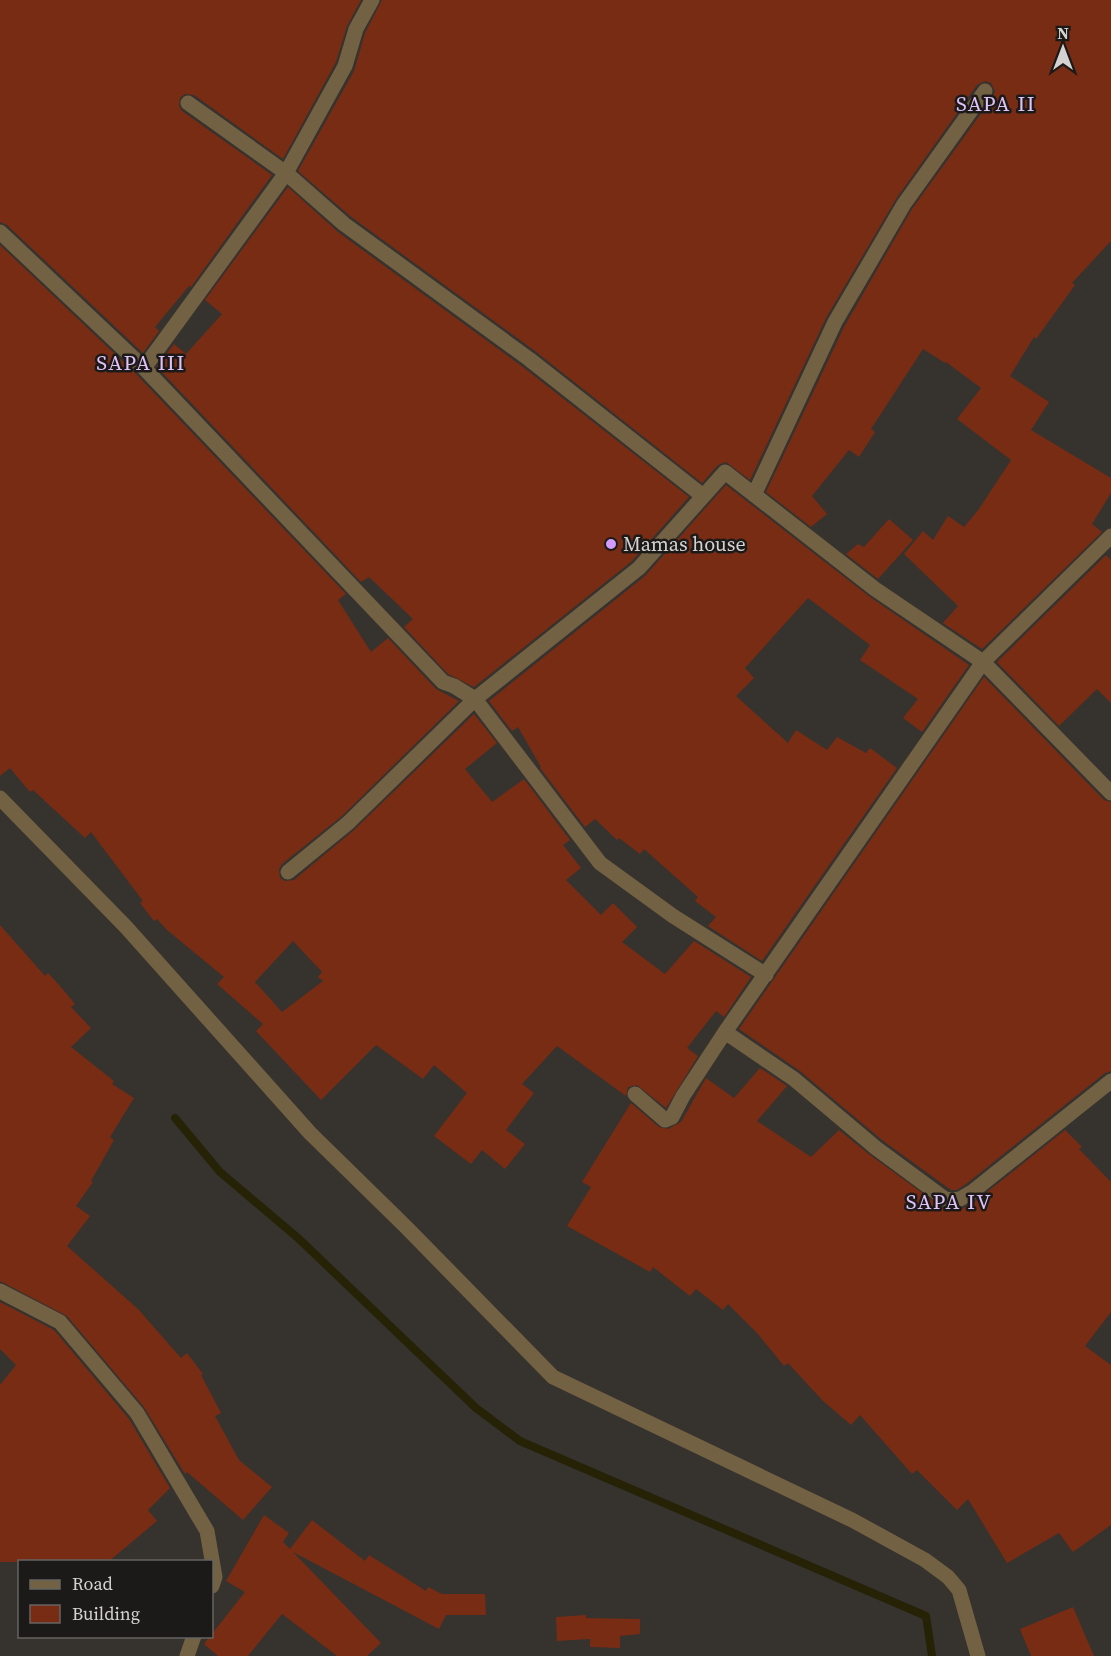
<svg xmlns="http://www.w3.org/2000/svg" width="1111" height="1656" viewBox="0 0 1111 1656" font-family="'Source Serif 4',serif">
<rect width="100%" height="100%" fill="#36322e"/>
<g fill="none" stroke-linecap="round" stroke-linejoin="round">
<path stroke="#252206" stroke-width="8" d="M 175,1118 L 220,1172 L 298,1238 L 476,1408 L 520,1441 L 926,1616 L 932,1656"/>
</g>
<path fill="#782c14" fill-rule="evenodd" d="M 0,0 L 361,0 L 347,26 L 336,62 L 283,159 L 194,95 L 185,94 L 180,98 L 179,106 L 182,111 L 272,175 L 191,287 L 189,286 L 155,327 L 159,331 L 143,353 L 7,225 L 0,222 Z
M 382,0 L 1111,0 L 1111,241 L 1072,283 L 1075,285 L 1036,339 L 1034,337 L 1010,376 L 1049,402 L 1031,430 L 1111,478 L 1111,493 L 1092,524 L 1102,532 L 982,649 L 943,623 L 958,606 L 904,554 L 923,531 L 933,540 L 948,516 L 964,527 L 979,509 L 1011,460 L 957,419 L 981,388 L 946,362 L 945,363 L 923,349 L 871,429 L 875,432 L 859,457 L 849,450 L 812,496 L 827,514 L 811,527 L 766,492 L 844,327 L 912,209 L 993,97 L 995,91 L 991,83 L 985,81 L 977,85 L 896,199 L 826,318 L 750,480 L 726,462 L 718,465 L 702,483 L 535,351 L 350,216 L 298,171 L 354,71 L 365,33 Z
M 288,187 L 338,232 L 523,367 L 689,497 L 632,561 L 474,687 L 448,674 L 404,627 L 413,619 L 369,577 L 361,582 L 157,367 L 174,344 L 186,354 L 222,314 L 205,300 Z
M 0,245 L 137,375 L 346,594 L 338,600 L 371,652 L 388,638 L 436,689 L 459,701 L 342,816 L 282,864 L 279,869 L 280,878 L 285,881 L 294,880 L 354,830 L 474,714 L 497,743 L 465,769 L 492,802 L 524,779 L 570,840 L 563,845 L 581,868 L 566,880 L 601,915 L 613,903 L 637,927 L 622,942 L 665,974 L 694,941 L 751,977 L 724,1017 L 716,1011 L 687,1048 L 698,1056 L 666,1108 L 637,1085 L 628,1087 L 626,1096 L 557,1046 L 522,1084 L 534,1093 L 506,1130 L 525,1144 L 505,1169 L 482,1150 L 471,1164 L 434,1136 L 467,1093 L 434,1065 L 423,1079 L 376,1045 L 321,1100 L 256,1031 L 263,1024 L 217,984 L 224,977 L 167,930 L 157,919 L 154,921 L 140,903 L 143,901 L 91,832 L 85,838 L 33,790 L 30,792 L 10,768 L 0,776 ZM 293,941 L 322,972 L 318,977 L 323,981 L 282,1012 L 255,982 Z
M 726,485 L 870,597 L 969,665 L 922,732 L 903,718 L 918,699 L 860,660 L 870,645 L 808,598 L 745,668 L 754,678 L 736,696 L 788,743 L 796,730 L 827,750 L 837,737 L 866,753 L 870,748 L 897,768 L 762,961 L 708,926 L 716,917 L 695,901 L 698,897 L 644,849 L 640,854 L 619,838 L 617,840 L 595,819 L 585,827 L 540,768 L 541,767 L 518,727 L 512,731 L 489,701 L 645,576 Z
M 889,519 L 913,540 L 878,579 L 846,554 L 858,544 L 864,547 Z
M 1106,555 L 1111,560 L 1111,703 L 1097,689 L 1059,726 L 997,662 Z
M 984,677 L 1104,800 L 1111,802 L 1111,1071 L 1105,1073 L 966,1184 L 957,1190 L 951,1190 L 882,1140 L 800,1071 L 739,1029 Z
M 0,925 L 45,976 L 48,973 L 60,986 L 75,1004 L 71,1007 L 91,1028 L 71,1047 L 114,1081 L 112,1084 L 134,1098 L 110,1137 L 114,1140 L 91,1181 L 93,1182 L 76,1206 L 90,1216 L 67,1246 L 138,1309 L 181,1358 L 187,1353 L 203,1374 L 201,1375 L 221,1413 L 215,1416 L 239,1460 L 272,1487 L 243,1520 L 187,1472 L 185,1474 L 144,1407 L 67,1316 L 0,1281 Z
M 760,1068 L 787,1086 L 757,1121 L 811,1157 L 839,1130 L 870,1155 L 943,1208 L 962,1209 L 977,1200 L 1065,1130 L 1082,1147 L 1079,1149 L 1111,1182 L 1111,1312 L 1085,1346 L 1111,1365 L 1111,1525 L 1073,1552 L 1059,1533 L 1007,1563 L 968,1499 L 957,1510 L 917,1470 L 912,1474 L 860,1415 L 851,1425 L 823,1401 L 788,1363 L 784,1366 L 758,1334 L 728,1304 L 723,1310 L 696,1289 L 690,1296 L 653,1267 L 650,1272 L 567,1226 L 591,1187 L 582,1182 L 631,1103 L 659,1127 L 668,1129 L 681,1122 L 706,1078 L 734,1098 Z
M 0,1302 L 54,1330 L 129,1419 L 170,1488 L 148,1510 L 157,1521 L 108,1562 L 0,1562 L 0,1385 L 16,1365 L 0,1349 Z
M 264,1515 L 289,1533 L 283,1542 L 290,1549 L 312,1520 L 365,1561 L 369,1555 L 426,1591 L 428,1587 L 442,1594 L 485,1594 L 486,1615 L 446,1615 L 439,1629 L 293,1552 L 381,1643 L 367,1656 L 337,1656 L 282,1614 L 248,1656 L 218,1656 L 204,1644 L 245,1592 L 226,1581 Z
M 1073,1607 L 1094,1656 L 1031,1656 L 1020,1629 Z
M 586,1615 L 586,1618 L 640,1619 L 640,1634 L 620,1636 L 620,1648 L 590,1647 L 590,1639 L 557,1641 L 556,1617 Z"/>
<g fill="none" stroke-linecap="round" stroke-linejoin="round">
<path stroke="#726142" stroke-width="15" d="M 188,103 L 286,173 L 344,224 L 529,359 L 703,496
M 0,232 L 144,368 L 443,682 L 454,686 L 475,699 L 600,863 L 673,916 L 766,975
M 144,368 L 286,173 L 345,66 L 356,29 L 372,0
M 754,495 L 835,322 L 904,204 L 985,91
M 0,798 L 126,927 L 310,1133 L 406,1227 L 553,1377 L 852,1520 L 925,1560 L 948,1577 L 959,1590 L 978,1656
M 288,872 L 348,823 L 475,699 L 639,568 L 725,472 L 875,589 L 983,662 L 1111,793
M 725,1032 L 794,1079 L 876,1148 L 945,1199 L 951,1200 L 960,1199 L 972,1192 L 1111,1081
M 635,1094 L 665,1120 L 672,1117 L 683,1096 L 725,1032 L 983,662 L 1111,536
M 0,1291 L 60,1322 L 137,1413 L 207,1531 L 215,1577 L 212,1586
M 187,1656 L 194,1636"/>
</g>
<circle fill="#d39cfc" stroke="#1c1a18" stroke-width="2" cx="611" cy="544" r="6"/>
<g text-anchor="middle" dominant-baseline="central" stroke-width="5" stroke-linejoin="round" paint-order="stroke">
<g font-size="20" fill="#d5d3d1" stroke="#1c1a18" text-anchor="start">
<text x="623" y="544">Mamas house</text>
</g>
<g font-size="21" letter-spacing="1.5" fill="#e1c3f9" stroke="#1c1a18">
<text x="996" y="103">SAPA II</text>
<text x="141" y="362">SAPA III</text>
<text x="949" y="1201">SAPA IV</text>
</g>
</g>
<rect x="18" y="1560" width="195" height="78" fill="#1c1a18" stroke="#666462" stroke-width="1.5"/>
<rect x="30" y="1580" width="30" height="9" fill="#726142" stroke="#666462" stroke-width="1.5"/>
<text x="72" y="1590" font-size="18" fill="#d5d3d1">Road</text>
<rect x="30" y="1605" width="30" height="18" fill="#782c14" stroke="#666462" stroke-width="1.5"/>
<text x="72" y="1620" font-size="18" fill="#d5d3d1">Building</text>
<g transform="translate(1063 48)" stroke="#1c1a18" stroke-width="4.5" paint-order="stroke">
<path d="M0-4.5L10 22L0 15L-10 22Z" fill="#d5d3d1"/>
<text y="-9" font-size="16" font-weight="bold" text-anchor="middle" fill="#d5d3d1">N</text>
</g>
</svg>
